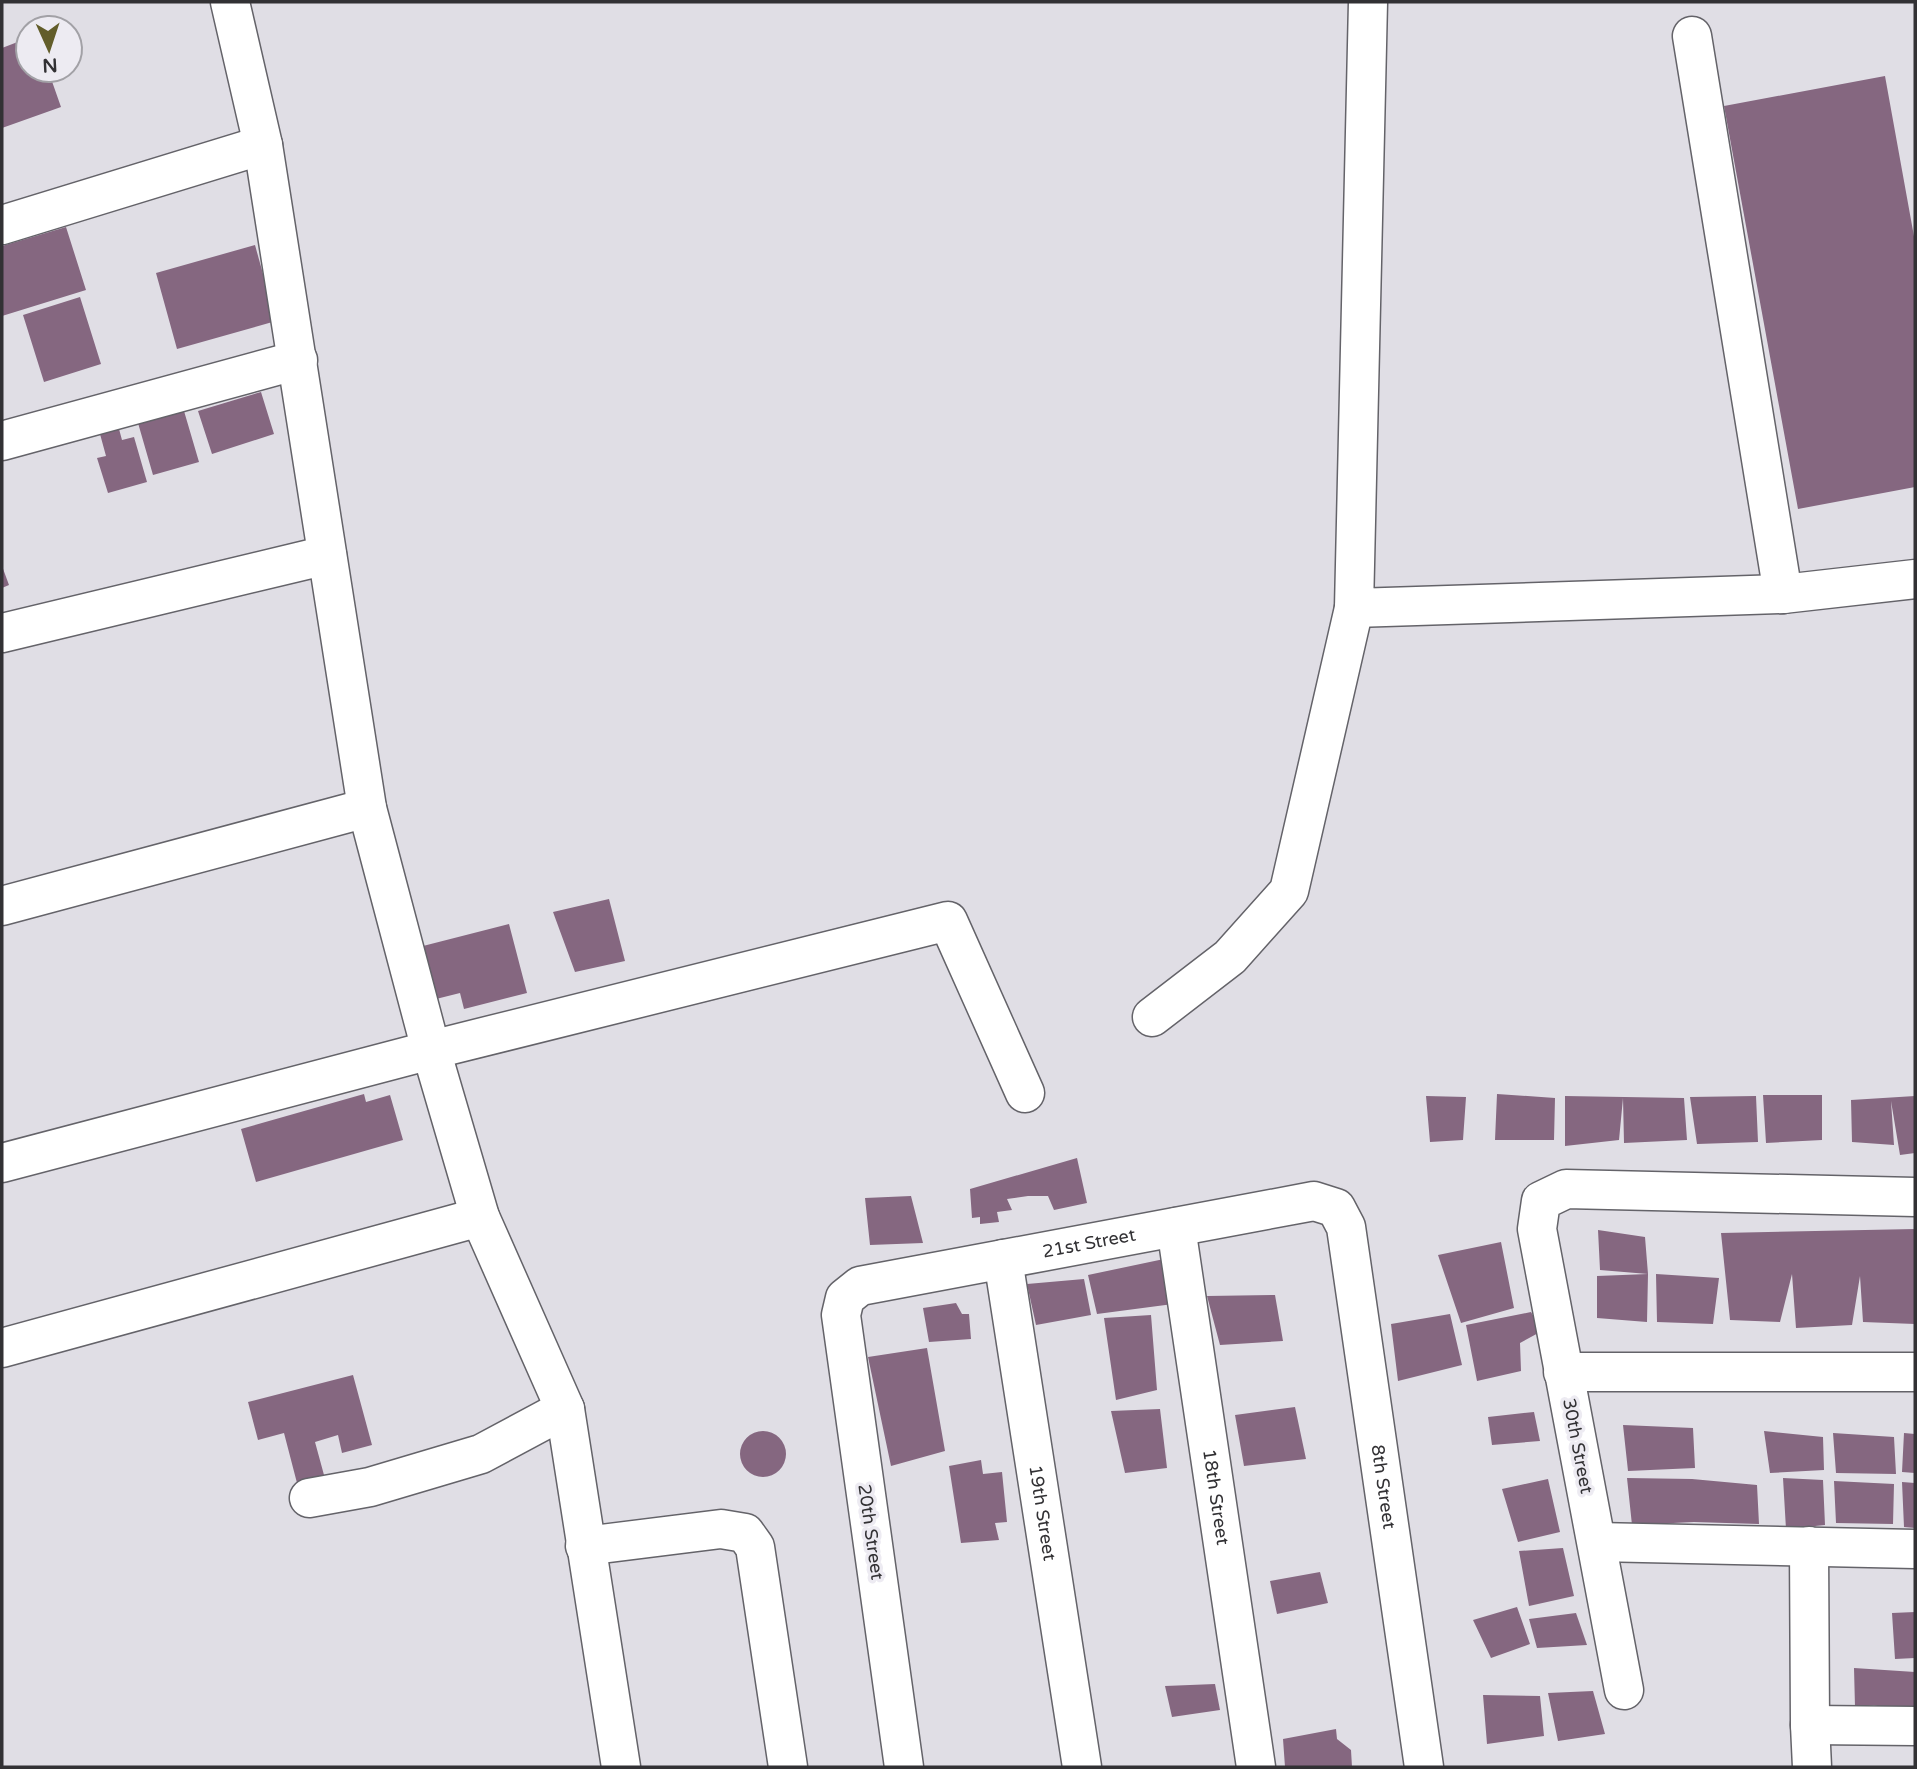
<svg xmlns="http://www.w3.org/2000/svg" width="1917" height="1769" viewBox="0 0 1917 1769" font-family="'Varela Round',sans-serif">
<rect width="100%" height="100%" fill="#e0dee5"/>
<path fill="#856780" d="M 28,38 L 28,70 L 48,70 L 61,107 L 2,128 L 2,48 Z
M 1885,76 L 1915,242 L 1915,487 L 1798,509 L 1724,106 Z
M 66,227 L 86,290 L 2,316 L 2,246 Z
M 255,245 L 276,321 L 177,349 L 156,273 Z
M 80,297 L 101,364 L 44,382 L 23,315 Z
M 261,392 L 274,434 L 212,454 L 198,411 Z
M 184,411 L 199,462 L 153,475 L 138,423 Z
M 119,429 L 122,440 L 134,437 L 147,482 L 108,493 L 97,458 L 106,456 L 100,434 Z
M 2,566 L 9,585 L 2,588 Z
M 609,899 L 625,961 L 575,972 L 553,912 Z
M 509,924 L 527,993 L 464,1009 L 460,993 L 436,999 L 423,946 Z
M 364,1094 L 366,1102 L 390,1095 L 403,1140 L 256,1182 L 241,1129 Z
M 1497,1094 L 1555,1098 L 1554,1140 L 1495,1140 Z
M 1763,1095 L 1822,1095 L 1822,1140 L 1766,1143 Z
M 1426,1096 L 1466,1097 L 1463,1140 L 1430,1142 Z
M 1565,1096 L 1684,1098 L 1687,1140 L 1624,1143 L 1623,1098 L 1619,1140 L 1565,1146 Z
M 1756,1096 L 1758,1142 L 1697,1144 L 1690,1097 Z
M 1915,1096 L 1915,1153 L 1900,1155 L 1891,1101 L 1894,1145 L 1852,1142 L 1851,1100 Z
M 1077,1158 L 1087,1203 L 1054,1210 L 1048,1196 L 1028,1196 L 1007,1199 L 1012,1210 L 997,1212 L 999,1222 L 980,1224 L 980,1217 L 972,1218 L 970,1189 Z
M 911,1196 L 923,1243 L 870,1245 L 865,1198 Z
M 1915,1229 L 1915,1324 L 1863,1322 L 1860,1276 L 1852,1325 L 1796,1328 L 1792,1274 L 1780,1322 L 1730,1320 L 1721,1233 Z
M 1598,1230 L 1645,1237 L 1648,1274 L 1647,1322 L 1597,1318 L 1597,1276 L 1648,1274 L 1600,1270 Z
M 1501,1242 L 1514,1308 L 1461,1323 L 1438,1255 Z
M 1164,1259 L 1173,1304 L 1097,1314 L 1088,1275 Z
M 1656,1274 L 1719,1278 L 1713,1324 L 1657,1322 Z
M 1084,1279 L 1091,1315 L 1036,1325 L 1027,1284 Z
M 1275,1295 L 1283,1341 L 1220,1345 L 1207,1296 Z
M 956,1303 L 962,1314 L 969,1314 L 971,1339 L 929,1342 L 923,1308 Z
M 1531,1312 L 1542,1331 L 1520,1343 L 1521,1371 L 1477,1381 L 1466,1325 Z
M 1450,1314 L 1462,1365 L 1398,1381 L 1391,1324 Z
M 1151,1315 L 1157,1390 L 1116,1400 L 1104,1318 Z
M 927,1348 L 945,1451 L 891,1466 L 868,1357 Z
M 353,1375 L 372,1445 L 342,1453 L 338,1435 L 315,1442 L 324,1475 L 297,1483 L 284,1433 L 258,1440 L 248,1402 Z
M 1295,1407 L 1306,1459 L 1244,1466 L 1235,1415 Z
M 1160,1409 L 1167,1468 L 1125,1473 L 1111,1411 Z
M 1534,1412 L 1540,1441 L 1492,1445 L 1488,1417 Z
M 1623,1425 L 1693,1428 L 1695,1468 L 1628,1471 Z
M 1764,1431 L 1823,1437 L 1824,1470 L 1770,1473 Z
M740 1454a23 23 0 1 1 46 0a23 23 0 1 1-46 0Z
M 1833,1433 L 1894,1437 L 1896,1474 L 1836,1473 Z
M 1904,1433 L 1915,1434 L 1915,1473 L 1902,1472 Z
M 981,1460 L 983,1474 L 1002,1472 L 1007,1522 L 995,1523 L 999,1540 L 961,1543 L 949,1466 Z
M 1627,1478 L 1692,1479 L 1757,1485 L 1759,1524 L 1694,1522 L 1632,1525 Z
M 1783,1478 L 1823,1480 L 1825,1525 L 1786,1529 Z
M 1548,1479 L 1560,1532 L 1518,1542 L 1502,1489 Z
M 1834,1481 L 1894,1484 L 1893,1524 L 1836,1523 Z
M 1902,1482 L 1915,1483 L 1915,1528 L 1904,1527 Z
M 1563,1548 L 1574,1596 L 1529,1606 L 1519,1551 Z
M 1320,1572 L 1328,1603 L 1277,1614 L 1270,1581 Z
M 1517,1607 L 1530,1644 L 1491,1658 L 1473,1620 Z
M 1915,1612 L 1915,1658 L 1895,1659 L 1892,1613 Z
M 1576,1613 L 1587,1645 L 1537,1648 L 1529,1619 Z
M 1854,1668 L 1915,1672 L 1915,1716 L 1874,1705 L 1855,1707 Z
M 1215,1684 L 1220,1710 L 1172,1717 L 1165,1686 Z
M 1593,1691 L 1605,1734 L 1558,1741 L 1548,1693 Z
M 1483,1695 L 1540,1696 L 1544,1736 L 1487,1744 Z
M 1336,1729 L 1337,1739 L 1351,1750 L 1352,1767 L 1285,1767 L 1283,1739 Z"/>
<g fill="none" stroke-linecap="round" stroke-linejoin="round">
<g stroke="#646369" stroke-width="41">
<g id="minor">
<path d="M 230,2 L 263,145 L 367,808 L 431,1050 L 480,1217 L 565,1409 L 621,1767"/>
<path d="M 1368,2 L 1354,608 L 1783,594 L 1915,579"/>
<path d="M 1692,36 L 1783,594"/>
<path d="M 2,225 L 263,145"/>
<path d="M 2,441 L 298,360"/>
<path d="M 2,633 L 327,555"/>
<path d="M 2,906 L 367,808"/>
<path d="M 1152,1017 L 1230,957 L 1289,891 L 1354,608"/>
<path d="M 2,1163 L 431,1050 L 948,921 L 1025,1093"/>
<path id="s1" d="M 1176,1227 L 1256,1767"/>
<path id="s2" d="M 1003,1259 L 1082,1767"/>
<path d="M 2,1348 L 480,1217"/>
<path d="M 1563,1372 L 1915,1372"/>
<path d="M 309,1498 L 370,1487 L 481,1454 L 565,1409"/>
<path d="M 1597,1542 L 1915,1549"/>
<path d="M 585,1546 L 721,1529 L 745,1533 L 755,1547 L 788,1767"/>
<path d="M 1809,1546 L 1810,1725 L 1812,1767"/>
<path d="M 1624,1690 L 1537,1229 L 1541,1201 L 1566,1189 L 1915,1197"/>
<path d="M 1810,1725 L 1915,1726"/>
<path id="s3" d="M 904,1767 L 841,1315 L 845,1298 L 860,1286 L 1314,1201 L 1336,1208 L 1346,1227 L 1424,1767"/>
</g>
</g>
<use href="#minor" stroke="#fff" stroke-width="38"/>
</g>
<g text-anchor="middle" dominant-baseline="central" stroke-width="7" stroke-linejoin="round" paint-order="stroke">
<g font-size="18" fill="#323134" stroke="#edebf2">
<text stroke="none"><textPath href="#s3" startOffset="726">21st Street</textPath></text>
<text transform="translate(1578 1446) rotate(79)">30th Street</text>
<text stroke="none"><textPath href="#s3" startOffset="1262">8th Street</textPath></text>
<text stroke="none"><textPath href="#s1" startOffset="273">18th Street</textPath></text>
<text stroke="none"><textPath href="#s2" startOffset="257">19th Street</textPath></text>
<text transform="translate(871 1532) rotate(82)">20th Street</text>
</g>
</g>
<rect width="1917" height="1769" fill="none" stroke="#323134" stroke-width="7"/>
<g transform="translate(49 49) rotate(177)"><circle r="33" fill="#edebf2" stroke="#a2a1a6" stroke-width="2"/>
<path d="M0-5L12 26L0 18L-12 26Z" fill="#625d2a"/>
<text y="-10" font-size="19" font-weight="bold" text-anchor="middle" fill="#323134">N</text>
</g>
</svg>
